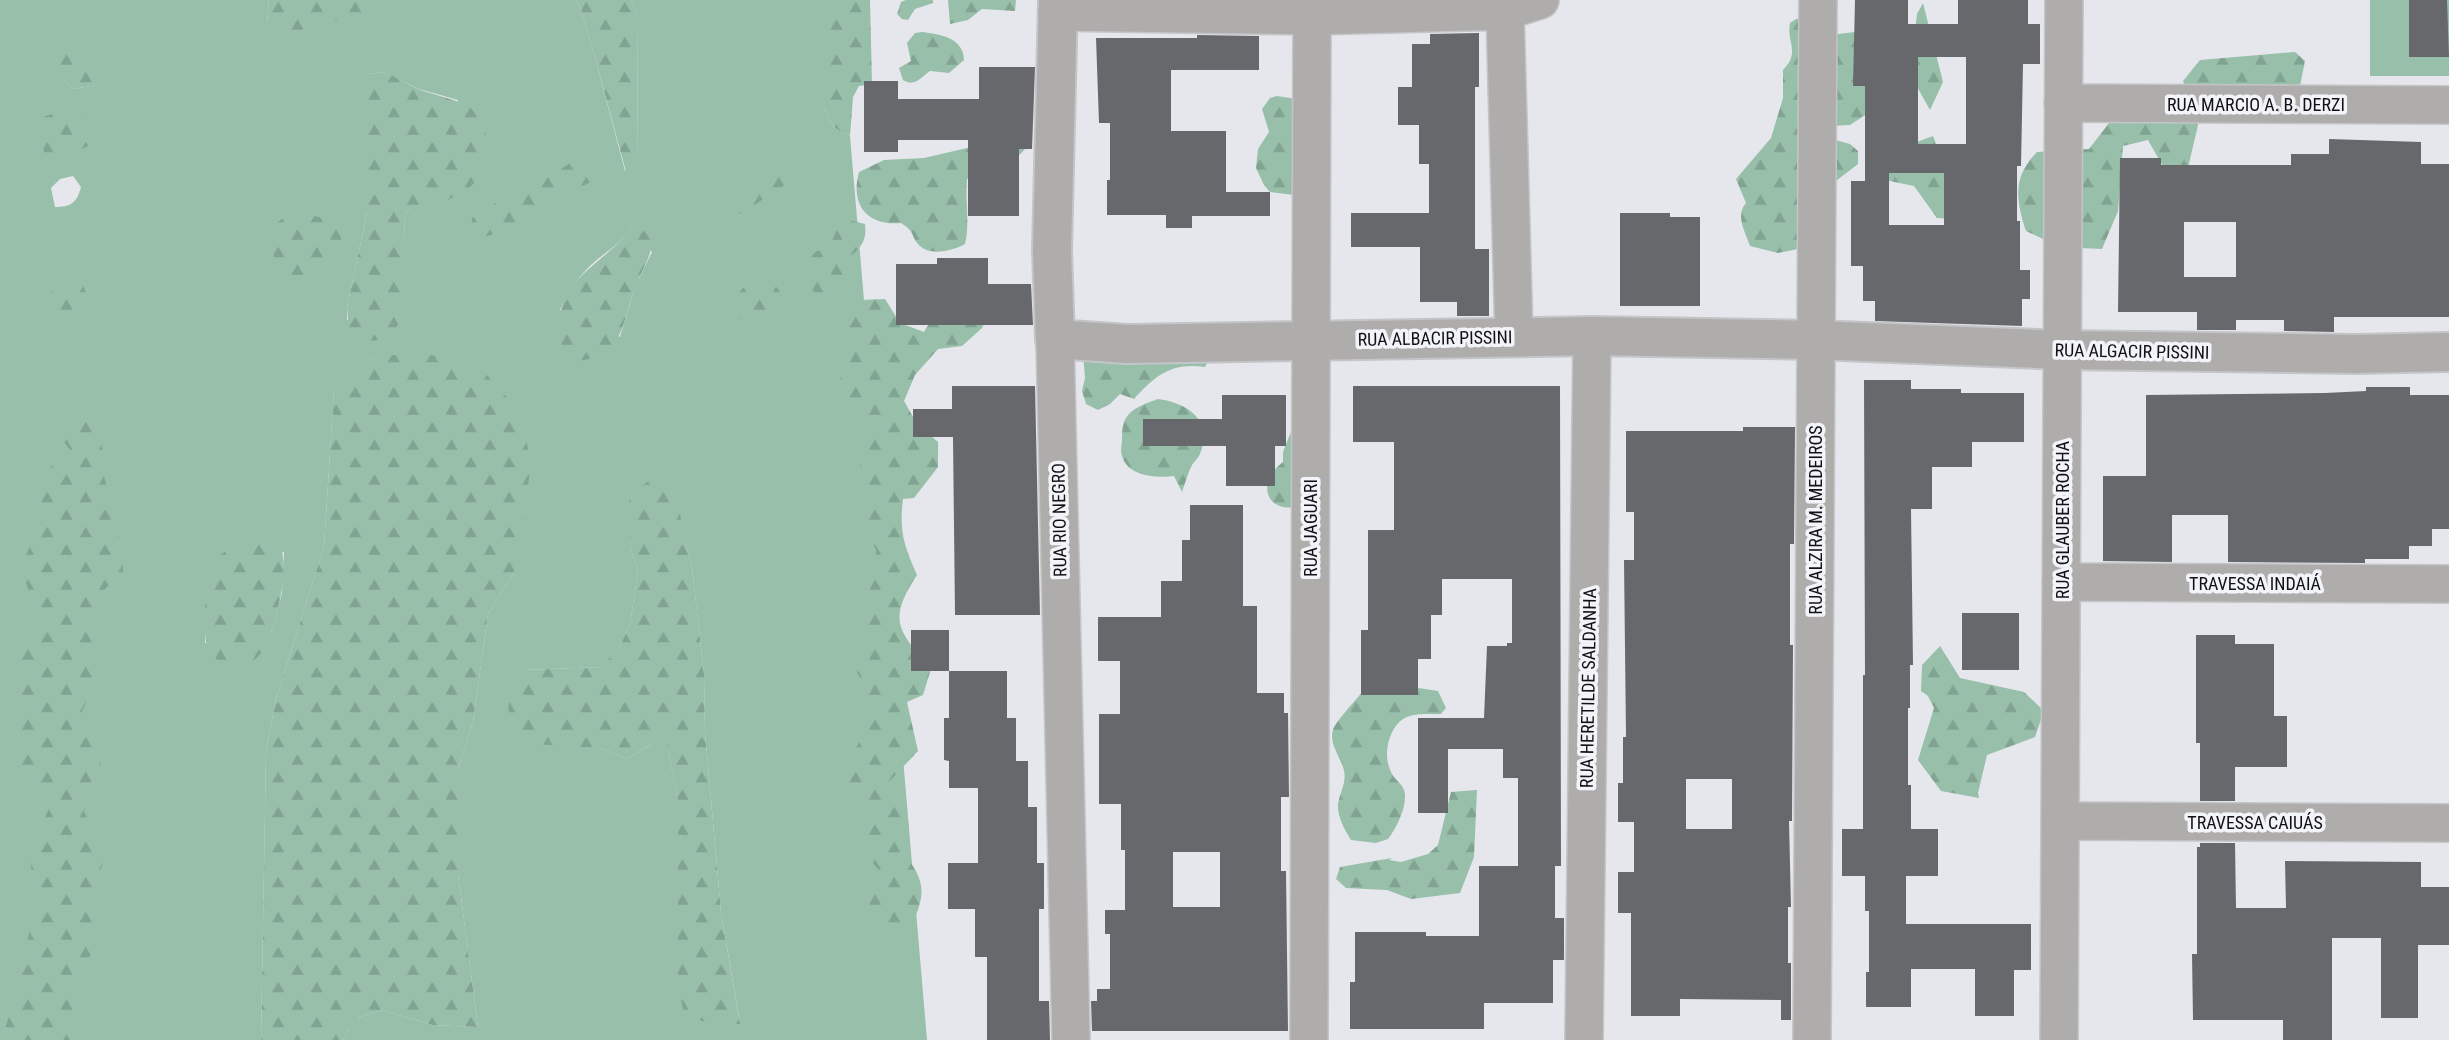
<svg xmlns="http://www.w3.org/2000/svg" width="2449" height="1040" viewBox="0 0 2449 1040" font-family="'Roboto Condensed',sans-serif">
<defs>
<pattern id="forest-firs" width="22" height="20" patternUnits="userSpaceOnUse" patternTransform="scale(1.75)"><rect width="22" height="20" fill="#97bfaa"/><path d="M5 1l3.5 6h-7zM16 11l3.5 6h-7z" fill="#81a391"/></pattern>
</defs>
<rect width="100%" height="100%" fill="#e6e7ec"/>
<path fill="#97bfaa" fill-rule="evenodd" d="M 0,0 L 269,0 L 267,23 L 380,10 L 389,0 L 576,0 L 581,10 L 596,61 L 625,171 L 638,168 L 637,17 L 631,0 L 824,0 L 824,107 C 829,123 834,130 850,136 L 927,1040 L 343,1040 L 354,1019 L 382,1010 L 432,1025 L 478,1027 L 458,874 L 458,769 L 473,722 L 488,614 L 516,569 L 377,355 L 334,391 L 324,546 L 276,699 L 266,751 L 261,1040 L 0,1040 ZM 57,72 L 97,85 L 73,89 ZM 383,72 L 419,89 L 458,100 L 440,203 L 415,205 L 405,213 L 405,277 L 401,317 L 347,320 L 347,307 L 367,213 L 367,74 ZM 73,176 L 81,187 C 77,203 71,207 55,207 L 51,188 L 60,179 ZM 631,227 L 652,252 L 635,287 L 620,337 L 560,310 C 567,294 578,277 591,265 C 605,252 621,244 631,227 ZM 685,543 L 692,567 L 704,674 L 705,732 L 721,912 L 740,1023 L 678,801 L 668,750 L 668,724 L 650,745 L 627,759 L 600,748 L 522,670 L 603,667 L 620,646 L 630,624 L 638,572 L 630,546 ZM 284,552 L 282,593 L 271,633 L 205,643 L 208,587 Z
M 2370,0 L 2449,0 L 2449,76 L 2370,76 Z"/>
<path fill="url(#forest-firs)" d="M 269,0 L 389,0 L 381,10 L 292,32 L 267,23 Z
M 576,0 L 631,0 L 637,16 L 638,168 L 626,172 L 596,61 L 581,10 Z
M 824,0 L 870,0 L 872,84 L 859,86 L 853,97 L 850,136 C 834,130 829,123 824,107 Z
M 906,0 L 933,0 L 933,3 L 915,9 L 908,20 L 902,19 L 897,14 L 901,2 Z
M 948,0 L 1016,0 L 1015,11 L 982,9 L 968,20 L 950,24 Z
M 1923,3 L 1943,82 L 1930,110 L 1911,76 L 1917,14 Z
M 1796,19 L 1808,19 L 1830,35 L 1855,32 L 1879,106 L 1850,125 L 1828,126 L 1825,137 L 1850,144 L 1858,151 L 1858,164 L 1832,184 L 1798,249 L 1778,253 L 1750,246 C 1745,231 1735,216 1746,203 L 1736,179 L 1771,138 L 1783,98 L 1783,70 C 1801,52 1786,42 1790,23 Z
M 922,32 C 940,34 964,38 964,60 L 949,73 L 930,71 C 920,78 915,87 903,80 L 899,68 L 911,61 L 907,43 L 915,33 Z
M 63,48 L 88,53 L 98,85 L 73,89 L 56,72 Z
M 2295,52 L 2305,61 L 2300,86 L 2188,94 L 2183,81 L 2200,60 Z
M 382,72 C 396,76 408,85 421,90 C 459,103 488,102 487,151 C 486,169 479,182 464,191 C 457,195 447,201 440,203 C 424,207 419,201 405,213 C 404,242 408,290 401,317 C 398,328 389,338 379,340 C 366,342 358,340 349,332 L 347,307 L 367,213 L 367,74 Z
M 1277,96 L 1297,99 L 1294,195 L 1270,192 L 1264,185 L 1256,168 L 1258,149 L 1269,132 L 1262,109 L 1270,98 Z
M 2119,110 L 2194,113 L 2198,125 L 2181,198 L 2148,140 L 2123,146 L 2118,211 L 2102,249 L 2060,247 L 2026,231 C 2016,200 2012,177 2037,152 L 2089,149 Z
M 57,112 L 84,118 L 93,129 L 93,143 C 78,153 64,155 46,155 L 40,143 L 44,117 Z
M 1933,136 L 1965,220 L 1937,218 L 1914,186 L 1875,178 L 1917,142 Z
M 1030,141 C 1018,165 990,171 967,179 C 965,200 970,224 965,244 C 952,251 929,257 918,244 C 910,234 916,233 901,223 C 867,226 850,205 859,172 L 884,160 L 924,158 L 967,148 L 976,154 Z
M 587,158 L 599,161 L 599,174 L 589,183 L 567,192 L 547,211 L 511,229 L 484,237 L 471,232 L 472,218 L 504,198 L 530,189 L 575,160 Z
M 771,173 L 784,173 L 785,185 C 769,194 756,205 740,214 L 729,207 L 738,197 Z
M 306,215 L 319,217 L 343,228 C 341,236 341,247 337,255 C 335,261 328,267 323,271 C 287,297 254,241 279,221 C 286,215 297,216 306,215 Z
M 853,221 L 865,224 C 867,241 861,248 848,258 C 847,280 837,290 817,294 L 806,286 L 807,259 L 817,251 L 828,249 L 840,224 Z
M 631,227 L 642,229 L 652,239 C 652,257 642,269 636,286 C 621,322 626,357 576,361 C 560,349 559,344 559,325 C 561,274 609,262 631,227 Z
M 68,277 L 81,278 L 88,300 L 84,313 C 59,326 45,305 55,282 Z
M 762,279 L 772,281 L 780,292 L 765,313 L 752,320 L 739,318 L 734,305 C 740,289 745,282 762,279 Z
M 885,299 L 900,323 L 924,332 L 931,320 L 987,317 L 982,328 L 962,346 L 938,349 L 915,375 L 904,401 L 917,424 L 938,442 L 938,467 L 914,498 L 903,499 C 899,532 904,545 917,575 C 887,621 898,630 931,669 L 923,695 L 907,702 L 918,751 L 883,788 L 905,801 L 909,827 L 902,851 C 924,879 927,890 913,923 L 890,934 L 870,919 L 869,895 L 881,872 L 866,856 L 863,806 L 846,785 C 851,754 857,740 878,716 L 857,672 L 872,651 L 865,600 L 876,576 L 876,550 L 865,528 L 874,503 C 858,471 855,464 872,431 L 861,409 L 842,393 L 840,368 L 854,346 L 844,323 L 859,300 Z
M 1083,353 L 1211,356 L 1205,367 C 1171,362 1155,376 1134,399 L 1120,394 L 1110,404 L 1098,410 L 1086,404 L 1082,391 L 1085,378 Z
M 377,355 L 432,355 L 485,373 L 521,413 L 531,465 L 516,569 L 488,614 L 473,722 L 458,769 L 458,874 L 478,1027 L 432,1025 L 382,1010 L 354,1019 L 343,1040 L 261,1040 L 266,751 L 276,699 L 324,546 L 334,390 Z
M 1158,399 C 1189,403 1215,422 1199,456 C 1197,459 1194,462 1192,465 C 1188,473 1185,483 1182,492 L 1174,476 C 1157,478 1128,477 1122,456 C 1120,451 1122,444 1122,440 C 1122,433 1122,424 1126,418 C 1132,407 1148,403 1158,399 Z
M 74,414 L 101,420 L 103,472 L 122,548 L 123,572 L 104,590 L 93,612 L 101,637 L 92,689 L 81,714 L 96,737 L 101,763 L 89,787 L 84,812 L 97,833 L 104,858 L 97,885 L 99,935 L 79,982 L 79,1040 L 1,1040 L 14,1002 L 36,902 L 29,852 L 51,804 L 16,764 L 18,714 L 16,664 L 39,619 L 21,569 L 39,521 L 46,470 L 71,451 L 55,430 Z
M 1293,427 L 1301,506 C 1266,515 1255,483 1283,462 L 1283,452 Z
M 649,481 L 676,491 L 685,543 L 692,567 L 704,674 L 705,732 L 721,912 L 740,1024 L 711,1024 L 685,1015 L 678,990 L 678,802 L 668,750 L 668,725 L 650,745 L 627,759 L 600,748 L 517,743 C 505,710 505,700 522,670 L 602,667 L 620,646 L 630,624 L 638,572 L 630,546 L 629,494 Z
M 252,538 L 278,540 C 289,564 282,594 275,619 C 269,642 259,672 229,664 C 222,663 215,659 211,654 C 199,639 206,575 216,560 C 223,550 241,542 252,538 Z
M 1940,646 L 1960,678 L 2024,692 L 2044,711 L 2035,737 L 1987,755 L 1978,793 L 1979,798 L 1941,791 L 1918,760 L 1934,708 L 1928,696 L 1921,691 L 1922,665 Z
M 1412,687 L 1438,691 L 1446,708 L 1441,714 C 1415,714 1399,711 1389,740 C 1386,752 1386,761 1391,772 C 1394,780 1404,784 1405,794 C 1406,809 1397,827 1388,839 L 1376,843 L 1351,840 C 1345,830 1337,817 1338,804 C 1340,791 1348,781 1343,767 C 1339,755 1329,743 1333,730 C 1335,722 1356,700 1363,691 Z
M 1477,790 L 1474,857 L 1460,893 L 1411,899 L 1387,890 L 1346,888 L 1336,879 L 1340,867 L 1392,858 L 1389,860 L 1401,862 L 1428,854 L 1438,845 L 1451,792 Z"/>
<path fill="#67686c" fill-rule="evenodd" d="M 1855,0 L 1908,0 L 1908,24 L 1958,24 L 1958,0 L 2028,0 L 2028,24 L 2040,24 L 2040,64 L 2023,64 L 2021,166 L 2017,166 L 2017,221 L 2020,221 L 2020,270 L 2030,270 L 2030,299 L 2022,299 L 2022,326 L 1875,321 L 1875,301 L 1863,301 L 1863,266 L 1851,266 L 1851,181 L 1865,181 L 1865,86 L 1853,86 ZM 1918,57 L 1966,57 L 1966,144 L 1918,144 ZM 1889,173 L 1944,173 L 1944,225 L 1889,225 Z
M 2409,0 L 2447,0 L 2449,57 L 2409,57 Z
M 1479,33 L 1479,87 L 1475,87 L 1475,249 L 1489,249 L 1489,316 L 1457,316 L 1457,302 L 1420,302 L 1420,247 L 1351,247 L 1351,213 L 1429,213 L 1429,164 L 1419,164 L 1419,125 L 1398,125 L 1398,87 L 1412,87 L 1412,44 L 1430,44 L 1430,34 Z
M 1197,35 L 1259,36 L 1259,70 L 1171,70 L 1171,131 L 1226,131 L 1226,192 L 1270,192 L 1270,216 L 1192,216 L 1192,228 L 1166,228 L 1166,215 L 1107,215 L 1107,180 L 1110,180 L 1110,123 L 1099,123 L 1096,38 L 1197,38 Z
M 979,67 L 1035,67 L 1032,149 L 1019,149 L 1019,216 L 968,216 L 968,140 L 898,140 L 898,152 L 864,152 L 864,81 L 898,81 L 898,99 L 979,99 Z
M 2329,139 L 2421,142 L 2421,164 L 2449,164 L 2449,317 L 2334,317 L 2334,332 L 2284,331 L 2284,320 L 2236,320 L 2236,330 L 2197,330 L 2197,312 L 2118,312 L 2120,158 L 2161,158 L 2161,165 L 2291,165 L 2291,154 L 2329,154 ZM 2184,222 L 2236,222 L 2236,277 L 2184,277 Z
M 1620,213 L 1670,213 L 1670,217 L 1700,217 L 1700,306 L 1620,306 Z
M 937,258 L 988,258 L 988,284 L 1031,284 L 1033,325 L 896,325 L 896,264 L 937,264 Z
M 1864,380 L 1911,380 L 1911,389 L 1961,389 L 1961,393 L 2024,393 L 2024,442 L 1972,442 L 1972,467 L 1932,467 L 1932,509 L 1911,509 L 1913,665 L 1910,665 L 1910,708 L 1908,708 L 1908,785 L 1911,785 L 1911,829 L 1938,829 L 1938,876 L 1906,876 L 1906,924 L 2031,924 L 2031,970 L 2014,970 L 2014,1016 L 1975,1016 L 1975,969 L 1911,969 L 1911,1007 L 1866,1007 L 1866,972 L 1869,972 L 1869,911 L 1865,911 L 1865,876 L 1842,876 L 1842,829 L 1863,829 L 1863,675 L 1865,675 Z
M 952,386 L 1035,386 L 1040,615 L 955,615 L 953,437 L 913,437 L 913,409 L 952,409 Z
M 1353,386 L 1560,386 L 1561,866 L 1555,866 L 1555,918 L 1564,918 L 1564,960 L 1553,960 L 1553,1003 L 1484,1003 L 1484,1029 L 1350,1029 L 1350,982 L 1355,982 L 1355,932 L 1426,932 L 1426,936 L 1479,936 L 1479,866 L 1518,866 L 1518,778 L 1503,778 L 1503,749 L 1448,749 L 1448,813 L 1418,813 L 1418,718 L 1484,718 L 1487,646 L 1507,646 L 1507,643 L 1512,643 L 1512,579 L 1442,579 L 1442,615 L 1431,615 L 1431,659 L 1418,659 L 1418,695 L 1361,695 L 1361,630 L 1368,630 L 1368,530 L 1394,530 L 1394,442 L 1353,442 Z
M 2366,387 L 2410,387 L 2410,395 L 2449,395 L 2449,529 L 2432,529 L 2432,546 L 2409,546 L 2409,559 L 2365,559 L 2365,563 L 2228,562 L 2228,515 L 2172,515 L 2172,562 L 2103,561 L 2103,476 L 2146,476 L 2146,395 L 2325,393 L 2366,391 Z
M 1222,395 L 1286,395 L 1286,446 L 1275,446 L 1275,486 L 1226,486 L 1226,446 L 1143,446 L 1143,419 L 1222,419 Z
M 1743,427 L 1795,427 L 1794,544 L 1790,544 L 1790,645 L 1793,645 L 1792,821 L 1789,821 L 1791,907 L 1788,907 L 1788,963 L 1791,963 L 1791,1020 L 1781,1020 L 1781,1000 L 1680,999 L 1680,1016 L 1631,1016 L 1631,913 L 1618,913 L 1618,872 L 1634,872 L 1634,822 L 1618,822 L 1618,783 L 1623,783 L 1623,737 L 1626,737 L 1624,560 L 1634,560 L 1634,512 L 1626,512 L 1626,431 L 1743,431 ZM 1686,779 L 1732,779 L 1732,829 L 1686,829 Z
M 1190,505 L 1243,505 L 1243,606 L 1257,606 L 1257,693 L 1284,693 L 1284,713 L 1288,713 L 1289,797 L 1281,797 L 1281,871 L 1286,871 L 1288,1031 L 1092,1031 L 1091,1001 L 1097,1001 L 1097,989 L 1110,989 L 1110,934 L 1105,934 L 1105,910 L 1125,910 L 1125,850 L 1121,850 L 1121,804 L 1099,804 L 1099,714 L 1120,714 L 1120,661 L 1098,661 L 1098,617 L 1161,617 L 1161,581 L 1182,581 L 1182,540 L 1190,540 ZM 1173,852 L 1220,852 L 1220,907 L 1173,907 Z
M 1962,613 L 2019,613 L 2019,670 L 1962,670 Z
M 911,630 L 949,630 L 949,671 L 911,671 Z
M 2196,635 L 2235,635 L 2235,644 L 2274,644 L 2274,716 L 2287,716 L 2287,767 L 2235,767 L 2235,801 L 2200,801 L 2200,743 L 2196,743 Z
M 949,671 L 1007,671 L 1007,718 L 1016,718 L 1016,761 L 1028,761 L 1028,807 L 1037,807 L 1037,863 L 1044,863 L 1044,909 L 1039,909 L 1039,1001 L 1049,1001 L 1050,1040 L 987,1040 L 987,957 L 975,957 L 975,909 L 948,909 L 948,863 L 978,863 L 978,788 L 949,788 L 949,761 L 944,760 L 944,718 L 949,718 Z
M 2200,843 L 2235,843 L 2236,908 L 2286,908 L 2285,861 L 2421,862 L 2421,887 L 2449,887 L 2449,945 L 2418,945 L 2418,1018 L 2381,1018 L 2381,938 L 2332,938 L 2332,1040 L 2283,1040 L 2283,1020 L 2193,1020 L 2192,954 L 2197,954 L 2197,847 L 2200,847 Z"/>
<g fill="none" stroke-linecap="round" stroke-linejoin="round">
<g stroke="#c4c5c9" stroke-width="40">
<path id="minor" d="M 1505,11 L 1514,337
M 1057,12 L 1312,16 L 1505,11 L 1540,0
M 2063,103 L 2449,105
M 1055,339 L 1071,1040
M 2061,582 L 2449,584
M 2061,821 L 2449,823
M 1309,1040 L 1312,16
M 1584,1040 L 1592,336
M 1812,1040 L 1818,0
M 2059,1040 L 2064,0"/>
</g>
<g stroke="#c4c5c9" stroke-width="42">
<path id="tertiary" d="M 1058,0 L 1052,250 L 1055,339 L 1127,344 L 1592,336 L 1816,340 L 2063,350 L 2357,354 L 2449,352"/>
</g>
<use href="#minor" stroke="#aeadab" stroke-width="37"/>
<use href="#tertiary" stroke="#aeadab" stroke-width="38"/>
</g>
<g text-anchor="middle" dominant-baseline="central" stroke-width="7" stroke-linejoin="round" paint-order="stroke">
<g font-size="18" fill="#121214" stroke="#f3f4fa">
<text x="2256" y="104">RUA MARCIO A. B. DERZI</text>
<text transform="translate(1435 338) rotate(-1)">RUA ALBACIR PISSINI</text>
<text transform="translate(2132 351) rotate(1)">RUA ALGACIR PISSINI</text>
<text transform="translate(1059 520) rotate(-91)">RUA RIO NEGRO</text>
<text transform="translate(1815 520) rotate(-90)">RUA ALZIRA M. MEDEIROS</text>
<text transform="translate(2062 520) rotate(-90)">RUA GLAUBER ROCHA</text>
<text transform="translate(1310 528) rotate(-90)">RUA JAGUARI</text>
<text x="2255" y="583">TRAVESSA INDAIÁ</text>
<text transform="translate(1588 688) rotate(-89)">RUA HERETILDE SALDANHA</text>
<text x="2255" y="822">TRAVESSA CAIUÁS</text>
</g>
</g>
</svg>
